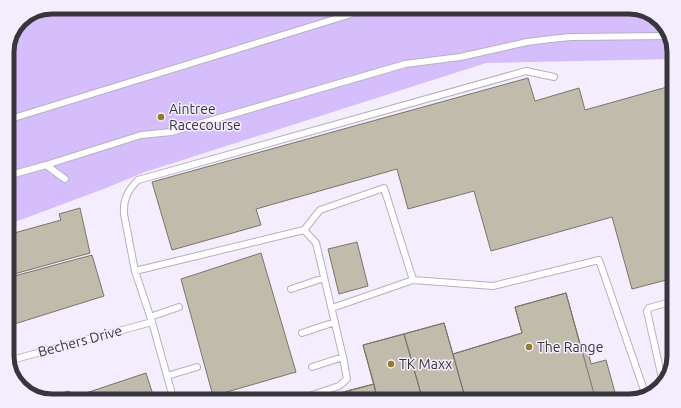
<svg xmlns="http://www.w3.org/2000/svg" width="681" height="408" viewBox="0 0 681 408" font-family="Ubuntu,sans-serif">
<rect width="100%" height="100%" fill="#f3edfe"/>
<path fill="#d6befd" d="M 52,7 L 629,7 L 652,13 L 668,29 L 674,49 L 674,59 L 486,63 L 145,172 L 106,188 L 7,225 L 7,49 L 20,20 Z"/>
<path fill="#c1bbac" stroke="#7b7567" d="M 528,78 L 535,101 L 579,88 L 585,110 L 674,85 L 674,278 L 632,289 L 612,217 L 491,251 L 474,191 L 408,209 L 397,169 L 256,209 L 261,225 L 172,250 L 152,182 Z
M 80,208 L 90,253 L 7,276 L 7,235 L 61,220 L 59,214 Z
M 357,242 L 368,286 L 339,294 L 328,249 Z
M 261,253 L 296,372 L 213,396 L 181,279 Z
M 92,255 L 104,296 L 8,326 L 7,278 Z
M 566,293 L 581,348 L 587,346 L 591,364 L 606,360 L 616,396 L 599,401 L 312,401 L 374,384 L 363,345 L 444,323 L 453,354 L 522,333 L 515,307 Z
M 566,293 L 596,401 L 466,401 L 453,354 L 522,333 L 515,307 Z
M 444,323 L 466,401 L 423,401 L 404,334 Z
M 404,334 L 423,401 L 378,401 L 363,345 Z
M 146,373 L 155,401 L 82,401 L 80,395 Z
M 374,384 L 378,401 L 353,401 L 350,390 Z
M 350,390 L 353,401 L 312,401 Z
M 69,391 L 72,401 L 52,401 L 43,399 Z"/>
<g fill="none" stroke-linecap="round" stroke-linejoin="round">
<g stroke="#b5b0bf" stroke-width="8">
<path id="lane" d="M 7,120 L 374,7
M 46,165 L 65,179
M 7,176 L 46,165 L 141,135 L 171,132 L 405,64 L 460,57 L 527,42 L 551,39 L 571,37 L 670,36
M 304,230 L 320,210 L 384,188 L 413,280
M 135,271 L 304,230 L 316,243 L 343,357 L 347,379 L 339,386 L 294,401
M 291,289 L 324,278
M 332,308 L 413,280 L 493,286 L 599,260 L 646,396
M 150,317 L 179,307
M 302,333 L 335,322
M 8,361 L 152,322
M 312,367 L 343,357
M 167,376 L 197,367
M 663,383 L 647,311 L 649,308 L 674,301
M 174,401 L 152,322 L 135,271 L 124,214 C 123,199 128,190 138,180 L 526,71 L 554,77
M 191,401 L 203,399"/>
</g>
<use href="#lane" stroke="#fff" stroke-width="6"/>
</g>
<g fill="#967b22" stroke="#f3edfe" stroke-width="1.5">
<circle cx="161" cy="117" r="4"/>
<circle cx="529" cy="347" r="4"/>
<circle cx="391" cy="364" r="4"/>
</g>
<g text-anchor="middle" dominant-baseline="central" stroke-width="3" stroke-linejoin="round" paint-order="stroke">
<g font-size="14" fill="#38363c" stroke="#f3edfe" text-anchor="start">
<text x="169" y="109">Aintree<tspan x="169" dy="16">Racecourse</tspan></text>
<text x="537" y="347">The Range</text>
<text x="399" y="364">TK Maxx</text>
</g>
<g font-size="14" fill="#38363c" stroke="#f3edfe">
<text transform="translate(80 341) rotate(-15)">Bechers Drive</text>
</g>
</g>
<path d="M0 0H681V408H0ZM52 14H629A38 38 0 0 1 667 52V356A38 38 0 0 1 629 394H52A38 38 0 0 1 14 356V52A38 38 0 0 1 52 14Z" fill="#f3edfe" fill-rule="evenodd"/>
<path fill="none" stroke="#38363c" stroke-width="5" d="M52 14H629A38 38 0 0 1 667 52V356A38 38 0 0 1 629 394H52A38 38 0 0 1 14 356V52A38 38 0 0 1 52 14Z"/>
</svg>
